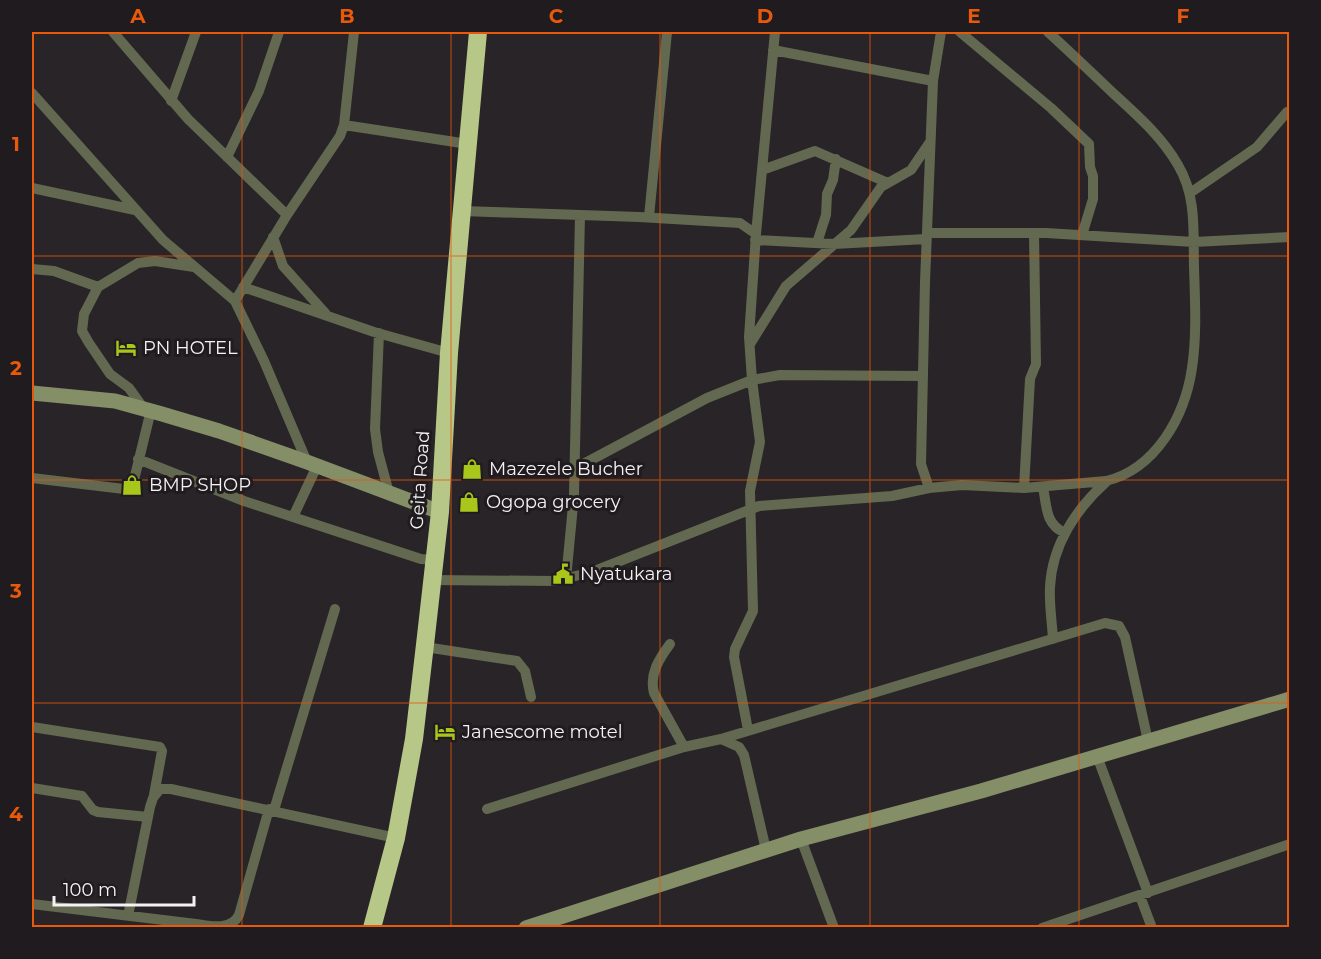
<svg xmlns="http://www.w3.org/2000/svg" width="1321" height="959" viewBox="0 0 1321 959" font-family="Montserrat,sans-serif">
<rect width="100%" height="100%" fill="#292427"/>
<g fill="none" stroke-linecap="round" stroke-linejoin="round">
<path stroke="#626950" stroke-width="10" d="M 113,32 L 188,119 L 287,215
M 960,32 L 1051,108 L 1089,144 L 1090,167 L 1093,176 L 1093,199 L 1082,235
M 773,50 L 933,81
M 32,93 L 163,240 L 235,301 L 264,361 L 307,462
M 171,101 L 196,32
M 344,125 L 468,144
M 227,157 L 259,91 L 279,32
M 762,170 L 815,151 L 888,183
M 32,188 L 135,210
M 1190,193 L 1257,147 L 1287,112
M 462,211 L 639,217 L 740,223 L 756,234
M 649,217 L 667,32
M 927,233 L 1046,233 L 1194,242 L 1290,237
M 273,237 L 283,266 L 326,314
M 755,240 L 834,244 L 926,239
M 817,243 L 826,215 L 827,194 L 833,180 L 836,159
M 32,269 L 54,271 L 98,287
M 243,287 L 374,332 L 449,353
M 235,301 L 287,215 L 340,136 L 344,125 L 354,32
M 379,333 L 375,429 L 378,452 L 389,493
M 750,344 L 786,286 L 851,230 L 881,187 L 911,170 L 930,142
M 144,409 L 129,388 L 110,374 L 89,343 L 82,331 L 84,314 L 98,287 L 138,263 L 155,261 L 194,267
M 138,459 L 244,501 L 421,559 L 434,560
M 574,469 L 707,398 L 752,380 L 780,375 L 923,376
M 32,478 L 124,489 L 130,487 L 134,480 L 151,410
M 1043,487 C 1047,507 1045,524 1065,533
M 929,488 L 921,464 L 925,282 L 933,81 L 941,32
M 1024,488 L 1030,379 L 1036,364 L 1034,233
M 293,517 L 317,466
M 566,579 L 574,495 L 580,215
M 431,580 L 555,581 L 592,572 L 759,506 L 892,496 L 929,488 L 962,485 L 1024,488 L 1106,481 C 1156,469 1185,416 1192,368 C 1197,335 1195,300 1194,267 C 1193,232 1197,197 1178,165 C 1162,137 1138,116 1114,94 C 1092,73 1070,52 1048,32
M 1053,639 C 1052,622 1049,604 1050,587 C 1052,545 1076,509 1106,482
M 670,644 C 659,659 649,674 654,693 L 684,747
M 425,647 L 517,661 L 525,671 L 531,697
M 32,727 L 160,747 L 162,751 L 154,795
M 748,730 L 734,657 L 735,649 L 753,611 L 750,491 L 760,442 L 752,380 L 749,337 L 756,234 L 775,32
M 721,739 L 739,747 L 744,755 L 766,850
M 1097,756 L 1148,893
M 32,788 L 82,796 L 93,810 L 98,812 L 148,817
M 487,809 L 684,747 L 721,739 L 1105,623 L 1119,626 L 1125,637 L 1148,741
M 274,810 L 335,609
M 801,839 L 834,928
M 1140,896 L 1152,928
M 32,904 L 196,924 C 211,926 231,931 239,915 L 269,809
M 128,916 L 150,807 L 153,798 L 160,789 L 171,789 L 396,838
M 1042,928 L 1290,844"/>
<path stroke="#848f67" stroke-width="15" d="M 32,393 L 115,401 L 162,414 L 219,431 L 307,462 L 440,512
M 526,928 L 801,839 L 981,791 L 1290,699"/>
<path stroke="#b6c788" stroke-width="18" d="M 372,928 L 396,838 L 414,739 L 426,636 L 440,512 L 449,353 L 478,32"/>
</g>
<path fill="none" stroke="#e8590c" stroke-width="1.5" stroke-opacity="0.55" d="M 242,32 L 242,928M 451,32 L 451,928M 660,32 L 660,928M 870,32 L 870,928M 1079,32 L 1079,928M 32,256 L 1290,256M 32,480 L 1290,480M 32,703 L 1290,703"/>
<defs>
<g id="hotel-bare" transform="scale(1.62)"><path d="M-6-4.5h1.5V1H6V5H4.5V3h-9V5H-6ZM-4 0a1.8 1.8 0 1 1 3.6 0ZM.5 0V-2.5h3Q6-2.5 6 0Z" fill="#a9c71b" stroke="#201b1e" stroke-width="2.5" paint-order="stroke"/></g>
<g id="shop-bare" transform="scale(1.62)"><path d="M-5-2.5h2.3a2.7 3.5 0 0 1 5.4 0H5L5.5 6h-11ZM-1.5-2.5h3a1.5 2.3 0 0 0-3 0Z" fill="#a9c71b" stroke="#201b1e" stroke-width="2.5" paint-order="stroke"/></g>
<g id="civic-bare" transform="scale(1.62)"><path d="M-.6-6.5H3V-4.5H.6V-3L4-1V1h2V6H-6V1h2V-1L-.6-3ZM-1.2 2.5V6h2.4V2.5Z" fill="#a9c71b" stroke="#201b1e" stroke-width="2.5" paint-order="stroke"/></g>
</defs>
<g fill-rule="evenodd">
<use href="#hotel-bare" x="126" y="348"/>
<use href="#shop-bare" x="472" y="469"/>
<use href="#shop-bare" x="132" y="485"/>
<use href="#shop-bare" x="469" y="502"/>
<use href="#civic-bare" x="563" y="574"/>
<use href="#hotel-bare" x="445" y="732"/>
</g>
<g text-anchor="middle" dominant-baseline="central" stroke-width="6" stroke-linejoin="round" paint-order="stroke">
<g font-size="18" fill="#f5f2f4" stroke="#201b1e" text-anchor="start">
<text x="143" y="348">PN HOTEL</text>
<text x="489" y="469">Mazezele Bucher</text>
<text x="149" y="485">BMP SHOP</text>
<text x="486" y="502">Ogopa grocery</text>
<text x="580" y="574">Nyatukara</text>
<text x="462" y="732">Janescome motel</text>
</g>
<g font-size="18" fill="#f5f2f4" stroke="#201b1e">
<text transform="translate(420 480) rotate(-86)">Geita Road</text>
</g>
</g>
<rect width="1321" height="959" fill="none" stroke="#201b1e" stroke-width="66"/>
<path d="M54 896v9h140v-9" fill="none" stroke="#f5f2f4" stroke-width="3"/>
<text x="63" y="896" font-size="18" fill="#f5f2f4" stroke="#201b1e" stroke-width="4.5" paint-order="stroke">100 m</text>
<rect x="33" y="33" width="1255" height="893" fill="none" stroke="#e8590c" stroke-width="2"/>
<g font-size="20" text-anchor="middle" font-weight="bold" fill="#e8590c">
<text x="138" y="23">A</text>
<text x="347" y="23">B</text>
<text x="556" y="23">C</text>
<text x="765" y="23">D</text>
<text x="974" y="23">E</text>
<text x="1183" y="23">F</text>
<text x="16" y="151">1</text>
<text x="16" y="375">2</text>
<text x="16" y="598">3</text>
<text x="16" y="821">4</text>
</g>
</svg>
